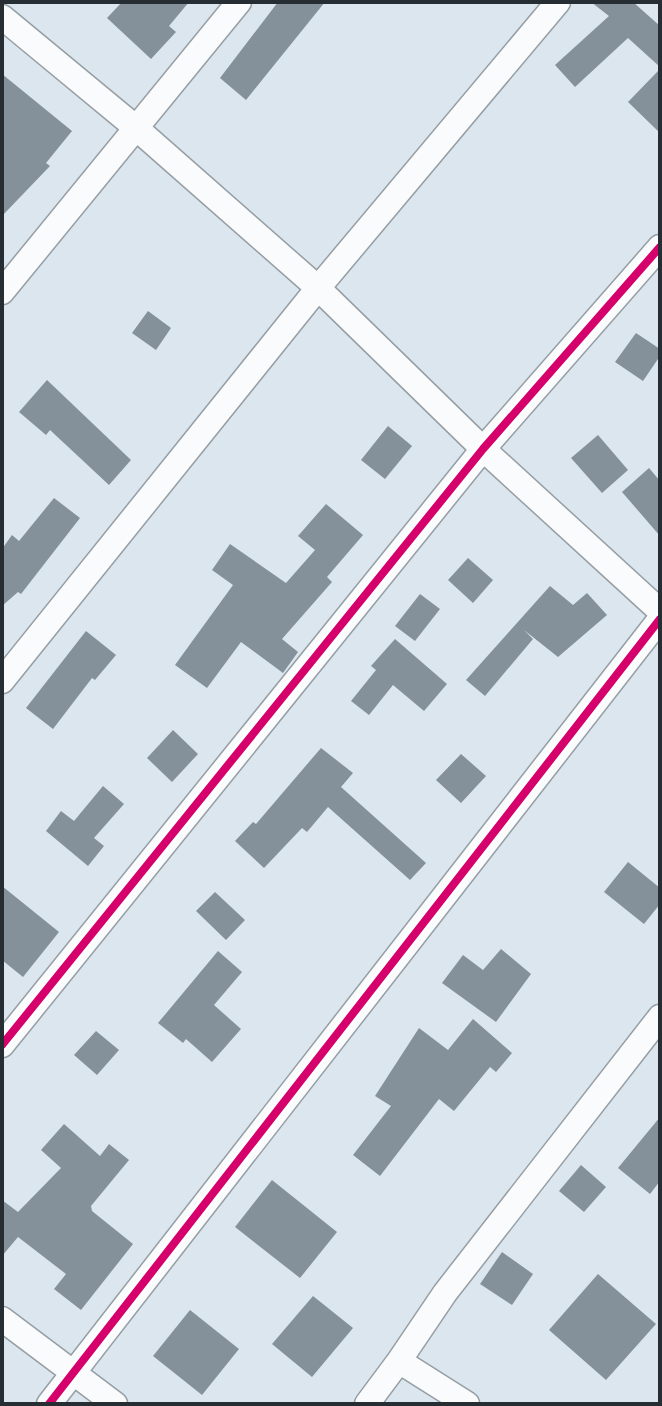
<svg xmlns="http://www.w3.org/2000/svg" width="662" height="1406" viewBox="0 0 662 1406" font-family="'Public Sans',sans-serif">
<rect width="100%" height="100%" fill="#dbe6ee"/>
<path fill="#85919a" d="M 122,2 L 189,2 L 169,26 L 176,32 L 151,59 L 107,18 Z
M 278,2 L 325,2 L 246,100 L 220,78 Z
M 591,2 L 633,2 L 660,26 L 660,67 L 628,38 L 575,87 L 555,65 L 609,16 Z
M 660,69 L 660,133 L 628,102 Z
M 2,74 L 72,131 L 46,163 L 50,166 L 2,216 Z
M 148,311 L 171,328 L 156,350 L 132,333 Z
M 636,333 L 660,349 L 660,356 L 643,381 L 615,362 Z
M 47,380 L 131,460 L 109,485 L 50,430 L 46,435 L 19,412 Z
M 388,426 L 412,446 L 385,479 L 361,460 Z
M 598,435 L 628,470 L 602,493 L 571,458 Z
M 649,468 L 660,481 L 660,536 L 622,492 Z
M 54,498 L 80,518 L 21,594 L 18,592 L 2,606 L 2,549 L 12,535 L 19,541 Z
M 326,504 L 363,535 L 327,577 L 332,582 L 282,639 L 298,652 L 283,673 L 241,642 L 207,688 L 175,665 L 233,585 L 212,570 L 230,544 L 286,583 L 315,550 L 298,536 Z
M 468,558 L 493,580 L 473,603 L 448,580 Z
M 550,586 L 573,605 L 587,593 L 607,615 L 558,657 L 524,630 L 533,639 L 485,696 L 466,680 Z
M 420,594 L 440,609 L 415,641 L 395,626 Z
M 86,631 L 116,655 L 95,680 L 92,678 L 53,729 L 26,708 Z
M 395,639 L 447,684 L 424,711 L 393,685 L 369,715 L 351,701 L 376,670 L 371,666 Z
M 173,730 L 198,754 L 172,782 L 147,758 Z
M 321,748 L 353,773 L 341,787 L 426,863 L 410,880 L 328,807 L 307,832 L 302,828 L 264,868 L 235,841 L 253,822 L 256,824 Z
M 461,754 L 486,776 L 461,803 L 436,780 Z
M 103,786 L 124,804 L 94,838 L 104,846 L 88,866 L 46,831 L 61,811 L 74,821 Z
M 628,862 L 660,888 L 660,904 L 644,924 L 604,892 Z
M 2,886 L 59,932 L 23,977 L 2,960 Z
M 215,892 L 245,920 L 226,940 L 196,911 Z
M 501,949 L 531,974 L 496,1022 L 442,983 L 463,955 L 483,970 Z
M 218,951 L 242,972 L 214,1005 L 241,1029 L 212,1062 L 186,1039 L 183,1043 L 158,1023 Z
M 473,1019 L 512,1053 L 496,1072 L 490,1067 L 454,1111 L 439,1099 L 380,1176 L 353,1155 L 391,1106 L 375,1096 L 419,1028 L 448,1050 Z
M 96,1031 L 119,1050 L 97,1075 L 74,1055 Z
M 660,1117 L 660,1181 L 650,1194 L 618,1168 Z
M 64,1124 L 100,1156 L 109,1144 L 129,1160 L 91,1206 L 92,1211 L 133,1244 L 81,1310 L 54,1289 L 66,1274 L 18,1237 L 2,1256 L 2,1200 L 18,1212 L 61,1168 L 41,1150 Z
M 581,1165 L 606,1187 L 584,1212 L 559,1191 Z
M 272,1180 L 337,1232 L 300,1278 L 235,1227 Z
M 502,1252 L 533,1274 L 512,1305 L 480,1284 Z
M 598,1274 L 656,1324 L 606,1380 L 549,1330 Z
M 313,1296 L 353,1328 L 312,1377 L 272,1344 Z
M 190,1310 L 239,1349 L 202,1395 L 153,1356 Z"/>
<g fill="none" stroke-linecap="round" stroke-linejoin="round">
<g stroke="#969ea4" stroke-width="27">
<path id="minor" d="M 2,17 L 135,127 L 318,288 L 483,449 L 660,611
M 2,292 L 239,2
M 2,681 L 318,288 L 558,2
M 2,1045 L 483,449 L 660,247
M 2,1319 L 115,1404
M 399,1361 L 445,1293 L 660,1017
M 49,1404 L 660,619
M 367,1404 L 399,1361 L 467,1404"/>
</g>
<use href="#minor" stroke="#fafbfc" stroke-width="24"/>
<g stroke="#fff" stroke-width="13">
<path id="cycleway" d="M 2,1045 L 483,449 L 660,247
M 49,1404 L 660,619"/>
</g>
<use href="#cycleway" stroke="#d6006c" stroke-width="8"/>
</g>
<rect width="662" height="1406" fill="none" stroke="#262e34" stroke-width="8"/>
</svg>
